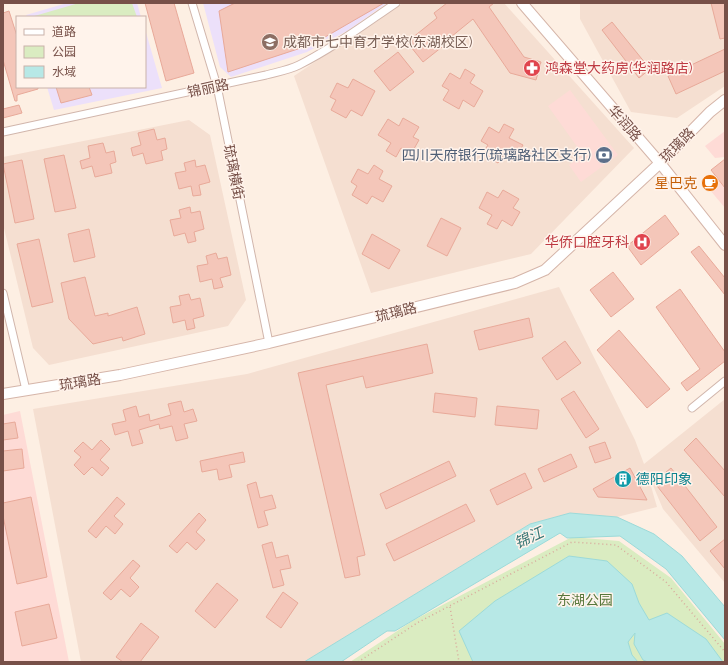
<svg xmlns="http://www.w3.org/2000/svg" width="728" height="665" viewBox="0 0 728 665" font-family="Raleway,'Noto Sans SC',sans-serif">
<rect width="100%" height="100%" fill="#fdefe3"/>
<path fill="#f5dfd1" d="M 403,3 L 504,3 L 634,148 L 531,254 L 371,293 L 294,76 Z
M 580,3 L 725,3 L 725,86 L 677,118 L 631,112 L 580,19 Z
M 189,120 L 210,135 L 246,300 L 228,326 L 49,365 L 33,348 L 3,224 L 3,157 Z
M 559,287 L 635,440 L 644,464 L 725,399 L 725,583 L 663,509 L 646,469 L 657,507 L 617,517 L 570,513 L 530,524 L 304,662 L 81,662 L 33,409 L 247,374 Z"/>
<path fill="#fedbd6" d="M 570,90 L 618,155 L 581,182 L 569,165 L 583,155 L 548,106 Z
M 725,131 L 725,157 L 715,158 L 705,146 Z
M 725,173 L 725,208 L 705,184 L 711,177 Z
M 20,411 L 69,662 L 3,662 L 3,415 Z"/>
<path fill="#ece0fa" d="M 67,3 L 137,3 L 141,17 L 27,17 L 26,15 Z
M 203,3 L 387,3 L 347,31 L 307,52 L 231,77 L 220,67 Z
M 145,29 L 162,88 L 54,110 L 47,87 L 145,87 Z"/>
<path fill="#daecc1" d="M 79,3 L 132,3 L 137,17 L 31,17 Z
M 572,537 L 619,541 L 671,578 L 725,644 L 725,662 L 350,662 L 414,620 Z"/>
<path fill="#b7e8e6" stroke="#9cdad9" d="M 570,513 L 617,517 L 654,534 L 682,556 L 725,607 L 725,640 L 666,569 L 620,536 L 567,538 L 560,533 L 395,631 L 387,631 L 341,662 L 304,662 L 530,524 Z
M 569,556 L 607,561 L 632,584 L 639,603 L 649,620 L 667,613 L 706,639 L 723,662 L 648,662 L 643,660 L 634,644 L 635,633 L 628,642 L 632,655 L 638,662 L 473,662 L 459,631 L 495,601 Z"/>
<path fill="#f4c6b9" stroke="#e8a999" d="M 145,3 L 174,3 L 194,73 L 166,81 Z
M 235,3 L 384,3 L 313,44 L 228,72 L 219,11 Z
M 447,3 L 494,3 L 489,7 L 524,57 L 541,62 L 536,80 L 510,73 L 473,19 L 446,41 L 447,43 L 423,62 L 407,42 L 437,18 L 434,13 Z
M 711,3 L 725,3 L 725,38 L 720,39 Z
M 9,11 L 17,36 L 17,87 L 38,87 L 38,89 L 17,95 L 17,101 L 15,101 L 3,60 L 3,13 Z
M 612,22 L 650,69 L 639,78 L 602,30 Z
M 725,49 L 725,71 L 676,94 L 668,76 Z
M 398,52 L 414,72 L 390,91 L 374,71 Z
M 465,69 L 475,75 L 470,83 L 483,91 L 474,107 L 463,100 L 459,109 L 443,100 L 449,90 L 442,86 L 450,73 L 460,79 Z
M 353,79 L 375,91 L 362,116 L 351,110 L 346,118 L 331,110 L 336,100 L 330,97 L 337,83 L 348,88 Z
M 56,87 L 89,87 L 92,95 L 61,103 Z
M 19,105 L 22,113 L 3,118 L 3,109 Z
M 403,118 L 419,127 L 413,137 L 419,140 L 411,154 L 401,148 L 396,157 L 386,151 L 391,143 L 378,135 L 388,119 L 399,126 Z
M 504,124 L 514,129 L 509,138 L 523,145 L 514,161 L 503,155 L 498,163 L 482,154 L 488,145 L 481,141 L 489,127 L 499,133 Z
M 154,129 L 157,140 L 165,138 L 167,149 L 161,151 L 163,160 L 146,164 L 143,153 L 133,156 L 131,148 L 141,145 L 138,133 Z
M 103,143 L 106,153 L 114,151 L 116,162 L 110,164 L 112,173 L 95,177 L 92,166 L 82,169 L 80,161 L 90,158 L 88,146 Z
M 64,155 L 76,208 L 55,212 L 44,159 Z
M 725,159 L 725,188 L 711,170 Z
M 22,160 L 34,219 L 15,223 L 3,164 Z
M 195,160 L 196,167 L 205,165 L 210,182 L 199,185 L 201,195 L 193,196 L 191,186 L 179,189 L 175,173 L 186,171 L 184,163 Z
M 374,165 L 383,171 L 379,179 L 392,186 L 383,202 L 372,196 L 367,204 L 352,195 L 357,186 L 351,182 L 358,169 L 368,174 Z
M 503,190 L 519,199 L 513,208 L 520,212 L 512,226 L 502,220 L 497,229 L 487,224 L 492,215 L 479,208 L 487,192 L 498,198 Z
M 190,207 L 191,213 L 200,211 L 204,229 L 194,232 L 196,241 L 188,243 L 185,233 L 174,236 L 170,220 L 181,218 L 179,210 Z
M 665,215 L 679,234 L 641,265 L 627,246 Z
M 441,218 L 461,228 L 447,256 L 427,246 Z
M 89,229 L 95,257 L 74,262 L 68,234 Z
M 372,234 L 400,250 L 389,269 L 362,254 Z
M 39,239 L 53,302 L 32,307 L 17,244 Z
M 699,246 L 725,278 L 725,295 L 691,252 Z
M 216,253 L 218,259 L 227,257 L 231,275 L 220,278 L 223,287 L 214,289 L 212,279 L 200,282 L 197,266 L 208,264 L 206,256 Z
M 613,272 L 634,299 L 611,317 L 590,290 Z
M 85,277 L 95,316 L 108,313 L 108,316 L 137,307 L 145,334 L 123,341 L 122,337 L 93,344 L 69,319 L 61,283 Z
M 680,289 L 725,352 L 725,361 L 687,391 L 681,383 L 700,369 L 656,307 Z
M 189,294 L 191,300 L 200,298 L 204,316 L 193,319 L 195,328 L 187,330 L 185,320 L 173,323 L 170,307 L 181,305 L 179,296 Z
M 529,318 L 533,337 L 479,350 L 474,331 Z
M 619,330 L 670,389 L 647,408 L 597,350 Z
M 565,341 L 581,363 L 557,380 L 542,358 Z
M 427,344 L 433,373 L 366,388 L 363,376 L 326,385 L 365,555 L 357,557 L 360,575 L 345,578 L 298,373 Z
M 574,391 L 599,429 L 586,438 L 561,399 Z
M 435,393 L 477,398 L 475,417 L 433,412 Z
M 181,401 L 184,412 L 193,409 L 197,421 L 184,424 L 188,438 L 176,441 L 172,426 L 160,429 L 159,424 L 139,430 L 143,443 L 132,446 L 128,431 L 115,435 L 112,424 L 126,421 L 123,410 L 136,406 L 139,417 L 149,414 L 150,421 L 171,415 L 168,404 Z
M 497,406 L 539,410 L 537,429 L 495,425 Z
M 15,422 L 18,438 L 3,440 L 3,424 Z
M 696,438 L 725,471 L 725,497 L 684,450 Z
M 101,440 L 110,449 L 100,460 L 109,468 L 102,476 L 92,467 L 84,475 L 74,465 L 81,457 L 74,451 L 83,442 L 92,450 Z
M 605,442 L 611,458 L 595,463 L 589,447 Z
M 22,449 L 24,468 L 3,471 L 3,451 Z
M 243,452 L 245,462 L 229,465 L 232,477 L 219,480 L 217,469 L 202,472 L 200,461 Z
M 571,454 L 577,467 L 544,482 L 538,469 Z
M 449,461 L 456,476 L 386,509 L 380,494 Z
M 630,468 L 647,500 L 598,497 L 593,489 Z
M 671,468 L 717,527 L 700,541 L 654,482 Z
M 525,473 L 532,488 L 497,505 L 490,490 Z
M 256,482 L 260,498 L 272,495 L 276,508 L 264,511 L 268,525 L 258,528 L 247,485 Z
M 31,497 L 47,577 L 17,584 L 3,516 L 3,503 Z
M 117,497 L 125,504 L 114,516 L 123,524 L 115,534 L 106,526 L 96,538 L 88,531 Z
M 466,504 L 475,521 L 394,561 L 386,544 Z
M 199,513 L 206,520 L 196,532 L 205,540 L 196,550 L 187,542 L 177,553 L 169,546 Z
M 725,539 L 725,569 L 710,551 Z
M 272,542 L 276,558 L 288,555 L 291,568 L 280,570 L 284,585 L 273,588 L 262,545 Z
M 133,560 L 140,566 L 130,578 L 139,587 L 130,597 L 121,589 L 111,600 L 103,593 Z
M 217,583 L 238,600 L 215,628 L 195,611 Z
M 283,592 L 298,603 L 281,628 L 266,617 Z
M 49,604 L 57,638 L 22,646 L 15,612 Z
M 141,623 L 159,637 L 140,662 L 123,662 L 116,657 Z"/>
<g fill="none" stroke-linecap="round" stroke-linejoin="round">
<g stroke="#d1b6ac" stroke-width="9">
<path id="street" d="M 192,3 L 217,86 L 269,343
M 3,132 L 266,75 C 277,72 289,70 299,65 C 333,48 365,24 396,3
M 3,293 L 26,390
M 692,408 L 725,381"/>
</g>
<g stroke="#d5b5a9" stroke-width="12">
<path id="secondary" d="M 522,3 L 660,163 L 725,245
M 3,394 L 120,375 L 269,343 L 515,283 L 545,270 L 660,163 L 710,112 L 725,100"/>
</g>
<path stroke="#d9a99c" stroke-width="1.5" stroke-dasharray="1 3" stroke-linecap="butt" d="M 450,607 L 459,662
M 358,662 L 417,623 L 572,542 L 616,545 L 666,582 L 725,652"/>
<use href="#street" stroke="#fff" stroke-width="7"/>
<use href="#secondary" stroke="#fff" stroke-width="10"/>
</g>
<defs>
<g id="school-disc" transform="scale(0.9)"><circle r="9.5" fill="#8d6e63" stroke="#fff3eb"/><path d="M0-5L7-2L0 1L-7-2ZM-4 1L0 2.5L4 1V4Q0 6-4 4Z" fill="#fff"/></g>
<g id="pharmacy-disc" transform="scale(0.9)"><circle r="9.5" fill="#e0444e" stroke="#fff3eb"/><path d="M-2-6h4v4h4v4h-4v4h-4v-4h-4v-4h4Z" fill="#fff"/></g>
<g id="bank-disc" transform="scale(0.9)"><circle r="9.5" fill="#5c6f8a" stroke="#fff3eb"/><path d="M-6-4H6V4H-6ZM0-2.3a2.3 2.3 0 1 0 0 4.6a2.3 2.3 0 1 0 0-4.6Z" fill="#fff"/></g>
<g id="cafe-disc" transform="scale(0.9)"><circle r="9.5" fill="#e8710a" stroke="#fff3eb"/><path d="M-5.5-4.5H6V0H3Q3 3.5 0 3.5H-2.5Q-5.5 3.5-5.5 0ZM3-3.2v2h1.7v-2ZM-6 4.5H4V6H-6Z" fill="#fff"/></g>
<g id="hospital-disc" transform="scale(0.9)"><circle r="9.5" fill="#e0444e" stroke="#fff3eb"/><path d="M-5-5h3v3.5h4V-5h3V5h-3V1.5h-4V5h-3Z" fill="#fff"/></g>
<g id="building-disc" transform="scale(0.9)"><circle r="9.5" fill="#0f9aa8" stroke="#fff3eb"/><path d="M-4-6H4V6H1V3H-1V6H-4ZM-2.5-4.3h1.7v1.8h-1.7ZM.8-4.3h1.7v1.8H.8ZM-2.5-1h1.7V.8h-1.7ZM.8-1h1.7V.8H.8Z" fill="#fff"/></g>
</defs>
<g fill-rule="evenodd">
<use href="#school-disc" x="270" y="42"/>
<use href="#pharmacy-disc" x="532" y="68"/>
<use href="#bank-disc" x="604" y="155"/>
<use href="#cafe-disc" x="710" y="183"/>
<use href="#hospital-disc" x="642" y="242"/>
<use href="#building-disc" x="623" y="479"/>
</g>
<g text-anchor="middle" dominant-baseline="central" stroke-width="3" stroke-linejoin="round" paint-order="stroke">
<g font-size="14" fill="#785e54" stroke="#fff3eb" text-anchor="start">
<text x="283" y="42">成都市七中育才学校(东湖校区)</text>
</g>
<g font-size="14" fill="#be3a42" stroke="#fff3eb" text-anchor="start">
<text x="545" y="68">鸿森堂大药房(华润路店)</text>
<text x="629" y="242" text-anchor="end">华侨口腔牙科</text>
</g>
<g font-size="14" fill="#775048" stroke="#fff3eb">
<text transform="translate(208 88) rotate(-12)">锦丽路</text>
<text transform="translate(625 123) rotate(49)">华润路</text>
<text transform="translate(677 145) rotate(-45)">琉璃路</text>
<text transform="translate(234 172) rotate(79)">琉璃横街</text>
<text transform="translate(396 312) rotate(-14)">琉璃路</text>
<text transform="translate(80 382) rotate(-9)">琉璃路</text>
</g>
<g font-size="14" fill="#4e5e75" stroke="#fff3eb" text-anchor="end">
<text x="591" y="155">四川天府银行(琉璃路社区支行)</text>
</g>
<g font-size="14" fill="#c56008" stroke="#fff3eb" text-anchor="end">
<text x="697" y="183">星巴克</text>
</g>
<g font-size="14" fill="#0d838f" stroke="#fff3eb" text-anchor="start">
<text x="636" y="479">德阳印象</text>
</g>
<g font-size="14" fill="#58783c" stroke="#fff3eb">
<text x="585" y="600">东湖公园</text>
</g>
<g font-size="15" font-style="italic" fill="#387675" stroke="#fff3eb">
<text transform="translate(529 538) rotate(-25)">锦江</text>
</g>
</g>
<rect width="728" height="665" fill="none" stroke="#775048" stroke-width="8"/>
<rect x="16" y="16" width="130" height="72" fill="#fff3eb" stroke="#c9b2aa"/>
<rect x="24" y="29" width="20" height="6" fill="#ffffff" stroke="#c9b2aa"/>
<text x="52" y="36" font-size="12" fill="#775048">道路</text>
<rect x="24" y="46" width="20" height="12" fill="#daecc1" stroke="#c9b2aa"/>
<text x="52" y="56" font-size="12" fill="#775048">公园</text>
<rect x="24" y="66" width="20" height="12" fill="#b7e8e6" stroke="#c9b2aa"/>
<text x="52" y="76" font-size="12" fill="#775048">水域</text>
</svg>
